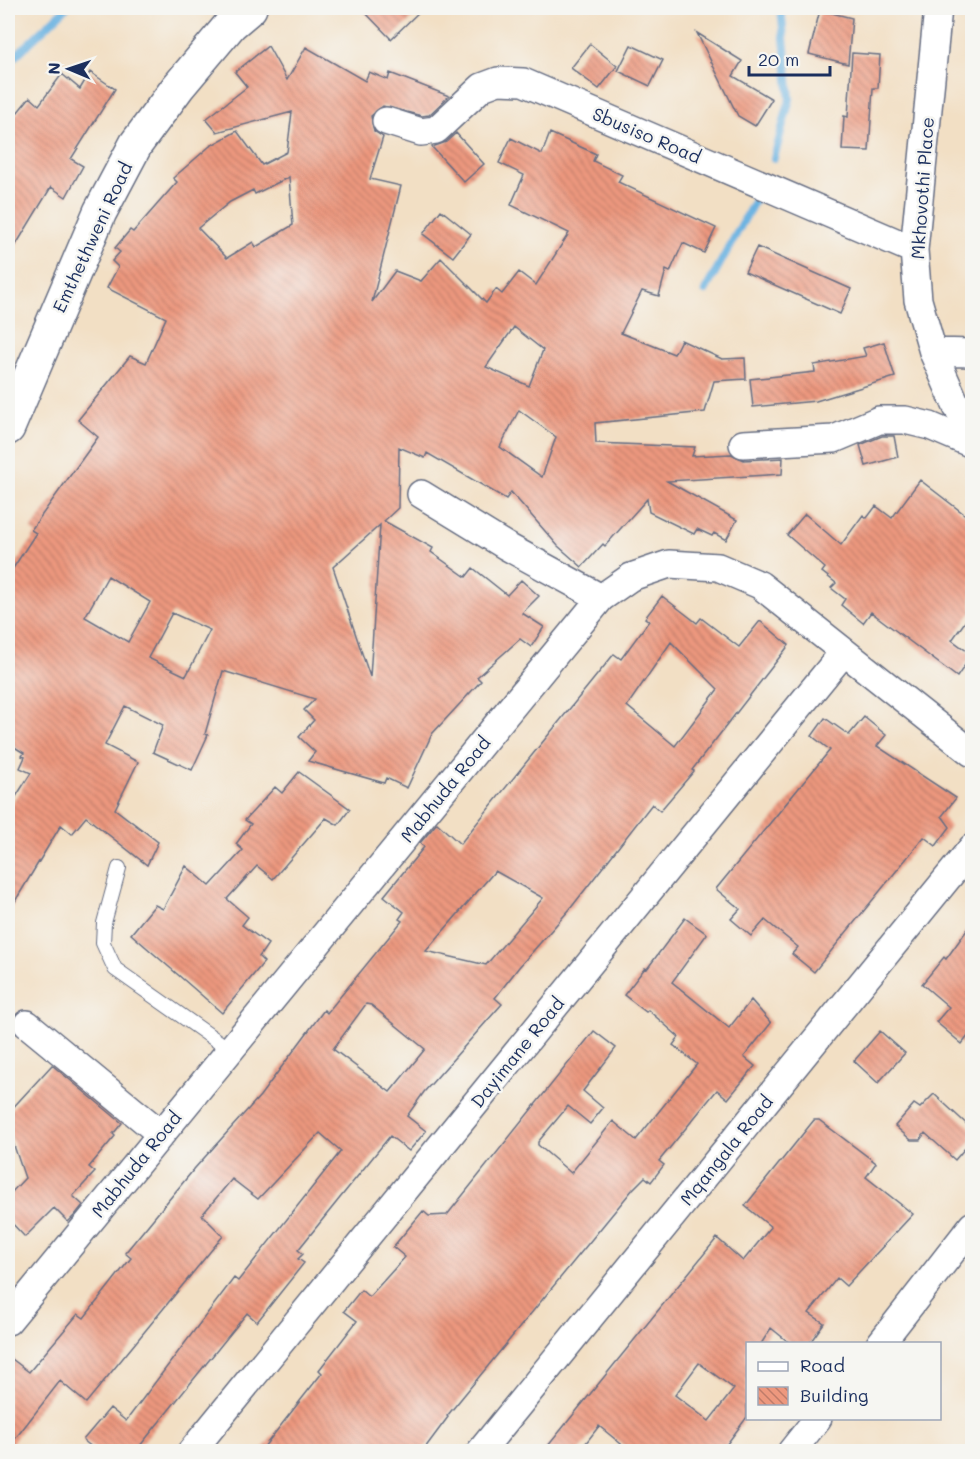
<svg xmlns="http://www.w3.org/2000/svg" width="980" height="1459" viewBox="0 0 980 1459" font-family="Mali,sans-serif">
<defs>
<pattern id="building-back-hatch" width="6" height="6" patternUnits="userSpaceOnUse" patternTransform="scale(1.5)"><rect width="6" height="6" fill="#ed987e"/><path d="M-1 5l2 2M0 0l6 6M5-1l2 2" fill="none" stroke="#bf7c6a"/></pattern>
</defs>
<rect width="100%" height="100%" fill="#f6f6f2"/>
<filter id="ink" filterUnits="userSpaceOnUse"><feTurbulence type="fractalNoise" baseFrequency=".0167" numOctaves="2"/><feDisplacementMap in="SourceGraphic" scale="12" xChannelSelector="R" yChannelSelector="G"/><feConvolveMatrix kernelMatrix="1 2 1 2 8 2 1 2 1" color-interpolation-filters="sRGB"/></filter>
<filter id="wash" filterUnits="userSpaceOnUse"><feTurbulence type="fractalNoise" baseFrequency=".008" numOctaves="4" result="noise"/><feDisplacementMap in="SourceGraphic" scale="24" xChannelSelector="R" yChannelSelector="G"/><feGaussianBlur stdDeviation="1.35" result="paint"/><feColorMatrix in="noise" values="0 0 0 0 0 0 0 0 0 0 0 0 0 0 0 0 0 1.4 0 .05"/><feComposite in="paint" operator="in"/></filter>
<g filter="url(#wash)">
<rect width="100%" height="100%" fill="#f2dfc4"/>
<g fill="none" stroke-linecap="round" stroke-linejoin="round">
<path stroke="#6ab2e1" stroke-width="8" d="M 8,63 L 66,8
M 774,158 L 790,99 L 781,8
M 705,291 L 755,200"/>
</g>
<g id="blocks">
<path fill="url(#building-back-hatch)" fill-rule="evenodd" d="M 361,8 L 423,8 L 391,39 Z
M 820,10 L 852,18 L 848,64 L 809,54 Z
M 697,33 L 742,61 L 733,76 L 772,99 L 755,126 L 738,116 Z
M 590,44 L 617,66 L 599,89 L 571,68 Z
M 631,45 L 663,60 L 650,86 L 618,71 Z
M 268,46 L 287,80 L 306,47 L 365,81 L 369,72 L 388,80 L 390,73 L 449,96 L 429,115 L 422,116 L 383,106 L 371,116 L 374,131 L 383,137 L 370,179 L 401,186 L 372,302 L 395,271 L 421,281 L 441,258 L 486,303 L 496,289 L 502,294 L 519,272 L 536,285 L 569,233 L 511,205 L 524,175 L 499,163 L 511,138 L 542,154 L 550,133 L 596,154 L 593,161 L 622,175 L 618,182 L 716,228 L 704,253 L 683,243 L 670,272 L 666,270 L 659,296 L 642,291 L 621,333 L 674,354 L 681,340 L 722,359 L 745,358 L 746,379 L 714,381 L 705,412 L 595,423 L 596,443 L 695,447 L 692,456 L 731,454 L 744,460 L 783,458 L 782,474 L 667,481 L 737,520 L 726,540 L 714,533 L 712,536 L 697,529 L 694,534 L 649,512 L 647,499 L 605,546 L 603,544 L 582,567 L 558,546 L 511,492 L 506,499 L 427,453 L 425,458 L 399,447 L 398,508 L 384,521 L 433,548 L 431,552 L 466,577 L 473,568 L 507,595 L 521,580 L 539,596 L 522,613 L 544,627 L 531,647 L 520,639 L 477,677 L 481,681 L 432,734 L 407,788 L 386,778 L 384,783 L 308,761 L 315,752 L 299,737 L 314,720 L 304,710 L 315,699 L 223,671 L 205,734 L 208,735 L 192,770 L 153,752 L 163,725 L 125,706 L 105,745 L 138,762 L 115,809 L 158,842 L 147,865 L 86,817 L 72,834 L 61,825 L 8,913 L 8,809 L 31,773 L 20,768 L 25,757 L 22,756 L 24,753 L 8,743 L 8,576 L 36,533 L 31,530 L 98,437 L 78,420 L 130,356 L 146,363 L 166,318 L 107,288 L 118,267 L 112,261 L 120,252 L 115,248 L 130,230 L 133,232 L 177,182 L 173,178 L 210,146 L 237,131 L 262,165 L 287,152 L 292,112 L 217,132 L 206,119 L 247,87 L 235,72 ZM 289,177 L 293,225 L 256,247 L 253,242 L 227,258 L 198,228 L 230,202 L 253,190 L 255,194 ZM 514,327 L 543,350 L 529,386 L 486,367 ZM 519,410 L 556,437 L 542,477 L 500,447 ZM 380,525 L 370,677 L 333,567 ZM 108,576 L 150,602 L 128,642 L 85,617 ZM 172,613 L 210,630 L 186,676 L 148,658 Z
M 852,53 L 880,55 L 878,88 L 873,88 L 869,151 L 842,150 L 844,116 L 848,117 Z
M 90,72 L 115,89 L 71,159 L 83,166 L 66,197 L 51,187 L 8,258 L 8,124 L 30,97 L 39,105 L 62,74 L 80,89 Z
M 456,133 L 484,164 L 464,182 L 432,147 L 446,142 Z
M 441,210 L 471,234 L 453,257 L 423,234 Z
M 757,247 L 851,289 L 840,314 L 745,272 Z
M 884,342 L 895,377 L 816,401 L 753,407 L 750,379 L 815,372 L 814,365 L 866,356 L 863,348 Z
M 882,436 L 894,436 L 898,457 L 866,466 L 860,445 Z
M 920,480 L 972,520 L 972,612 L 952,640 L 972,655 L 957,677 L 871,612 L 863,623 L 841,605 L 845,599 L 831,588 L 836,583 L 822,572 L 825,568 L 787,535 L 805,514 L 841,545 L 863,515 L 867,518 L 876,506 L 892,518 Z
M 662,596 L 697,623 L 701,618 L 739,647 L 760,621 L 789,645 L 692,770 L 694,771 L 660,811 L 652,804 L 570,909 L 519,967 L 495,998 L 502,1004 L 424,1092 L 407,1116 L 426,1131 L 409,1151 L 390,1136 L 298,1250 L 303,1254 L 298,1259 L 304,1263 L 257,1322 L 247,1313 L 135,1452 L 98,1452 L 83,1440 L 110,1408 L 126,1421 L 234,1278 L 238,1281 L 341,1151 L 320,1133 L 258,1199 L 232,1179 L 202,1215 L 223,1236 L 86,1403 L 60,1381 L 8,1448 L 8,1356 L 29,1372 L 78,1314 L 84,1318 L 131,1258 L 125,1253 L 195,1168 L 260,1096 L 324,1010 L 327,1013 L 402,921 L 399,919 L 404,912 L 384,896 L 424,847 L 420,843 L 437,823 L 460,844 L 614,654 L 621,659 L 649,621 L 645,618 ZM 671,642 L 718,689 L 675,746 L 627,706 ZM 495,871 L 543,898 L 486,965 L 426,951 ZM 366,1004 L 371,1005 L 425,1049 L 390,1092 L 333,1049 Z
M 864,717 L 886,735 L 877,746 L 956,798 L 942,816 L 950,827 L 936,846 L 924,837 L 814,972 L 792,954 L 798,947 L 765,920 L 751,936 L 731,919 L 740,909 L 716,889 L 830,750 L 812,736 L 825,718 L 849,735 Z
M 299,772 L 350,809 L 338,825 L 326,818 L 273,879 L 257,866 L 227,899 L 248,917 L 242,925 L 268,944 L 259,957 L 264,962 L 222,1013 L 131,934 L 155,905 L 163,909 L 186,866 L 210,886 L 243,850 L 236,844 L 251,824 L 245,820 L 275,787 L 282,793 Z
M 685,918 L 707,934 L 672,982 L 729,1028 L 751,1000 L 771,1023 L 744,1057 L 755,1066 L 728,1099 L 717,1090 L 659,1161 L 664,1165 L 651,1182 L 645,1177 L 633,1189 L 447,1416 L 448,1417 L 422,1452 L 260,1452 L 322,1373 L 319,1370 L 357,1321 L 344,1311 L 361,1290 L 369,1297 L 405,1257 L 393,1247 L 423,1211 L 429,1216 L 447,1215 L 594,1031 L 616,1048 L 583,1091 L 603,1108 L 590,1124 L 568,1106 L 538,1142 L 538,1145 L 571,1173 L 613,1121 L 636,1140 L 697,1064 L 673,1045 L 679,1037 L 648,1010 L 646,1012 L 624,995 L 645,968 L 647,969 Z
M 972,923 L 972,1031 L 962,1044 L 936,1022 L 949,1007 L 922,984 L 944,957 L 946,959 Z
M 880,1031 L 905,1053 L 878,1083 L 854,1061 Z
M 52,1065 L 122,1123 L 113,1134 L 115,1136 L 89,1167 L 95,1172 L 73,1196 L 83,1205 L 75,1215 L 68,1222 L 54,1208 L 25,1237 L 8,1219 L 8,1196 L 25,1178 L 8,1128 L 8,1113 Z
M 934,1094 L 972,1129 L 972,1140 L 955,1160 L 925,1133 L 920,1140 L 911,1140 L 895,1126 L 914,1104 L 920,1108 Z
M 814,1120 L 819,1120 L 876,1163 L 866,1177 L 913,1214 L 846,1286 L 837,1278 L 809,1313 L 824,1323 L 809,1344 L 791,1344 L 771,1328 L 761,1344 L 747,1344 L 747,1417 L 721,1452 L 631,1452 L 599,1426 L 579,1452 L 543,1452 L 717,1238 L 743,1261 L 771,1227 L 745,1206 ZM 699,1363 L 734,1389 L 709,1421 L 675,1395 Z"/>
</g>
</g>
<g filter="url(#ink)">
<use href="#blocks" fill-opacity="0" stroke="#666d82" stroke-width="1.5"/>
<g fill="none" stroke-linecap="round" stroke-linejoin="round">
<g stroke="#666d82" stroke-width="16">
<path id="service" d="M 119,868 L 104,923 L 103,943 L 115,969 L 230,1050"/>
</g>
<g stroke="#666d82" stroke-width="30">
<path id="minor" d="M 938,8 L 914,250 L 918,300 L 933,352 L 957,407 L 972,429
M 386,121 L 421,132 L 436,130 L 482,87 L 498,81 L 523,82 L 914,250
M 933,352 L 972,353
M 743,444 L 834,439 L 879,420 L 905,420 L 930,426 L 972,444
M 421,494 L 506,546 L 601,598
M 27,1024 L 161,1134
M 8,1321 L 601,598 L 631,577 L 669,564 L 718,567 L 760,585 L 972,753
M 880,1344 L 972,1226
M 191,1452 L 843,653
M 480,1452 L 972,848
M 791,1452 L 818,1418"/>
</g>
<g stroke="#666d82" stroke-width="36">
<path id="tertiary" d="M 8,428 L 100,212 L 136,144 L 178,87 L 231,24 L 250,8"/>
</g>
<use href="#service" stroke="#fff" stroke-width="14"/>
<use href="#minor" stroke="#fff" stroke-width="27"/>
<use href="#tertiary" stroke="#fff" stroke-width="33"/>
</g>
</g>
<g text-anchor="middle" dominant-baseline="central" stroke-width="5" stroke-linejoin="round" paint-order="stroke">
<g font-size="18" fill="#1b2f5e" stroke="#f6f6f2">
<text transform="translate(647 135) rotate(23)">Sbusiso Road</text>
<text transform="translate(922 188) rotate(-86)">Mkhovothi Place</text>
<text transform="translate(92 237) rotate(-65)">Emthethweni Road</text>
<text transform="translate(445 789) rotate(-51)">Mabhuda Road</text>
<text transform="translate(517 1052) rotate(-51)">Dayimane Road</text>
<text transform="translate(726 1150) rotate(-51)">Mqangala Road</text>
<text transform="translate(136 1164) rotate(-51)">Mabhuda Road</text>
</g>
</g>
<rect width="980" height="1459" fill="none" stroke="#f6f6f2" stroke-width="30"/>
<rect x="746" y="1342" width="195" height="78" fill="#f6f6f2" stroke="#9ea6b7" stroke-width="1.5"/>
<rect x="758" y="1362" width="30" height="9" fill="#ffffff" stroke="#9ea6b7" stroke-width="1.5"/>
<text x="800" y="1372" font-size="18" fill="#1b2f5e">Road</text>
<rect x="758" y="1387" width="30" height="18" fill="url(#building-back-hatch)" stroke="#9ea6b7" stroke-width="1.5"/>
<text x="800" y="1402" font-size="18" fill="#1b2f5e">Building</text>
<g transform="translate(69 69) rotate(272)" stroke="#f6f6f2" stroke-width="4.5" paint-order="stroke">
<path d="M0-4.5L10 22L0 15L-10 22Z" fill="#1b2f5e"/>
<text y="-9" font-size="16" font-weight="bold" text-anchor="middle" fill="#1b2f5e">N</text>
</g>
<path d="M749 66v9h81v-9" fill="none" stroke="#1b2f5e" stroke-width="3"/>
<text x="758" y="66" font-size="18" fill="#1b2f5e" stroke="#f6f6f2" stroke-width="4.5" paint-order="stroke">20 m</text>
</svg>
